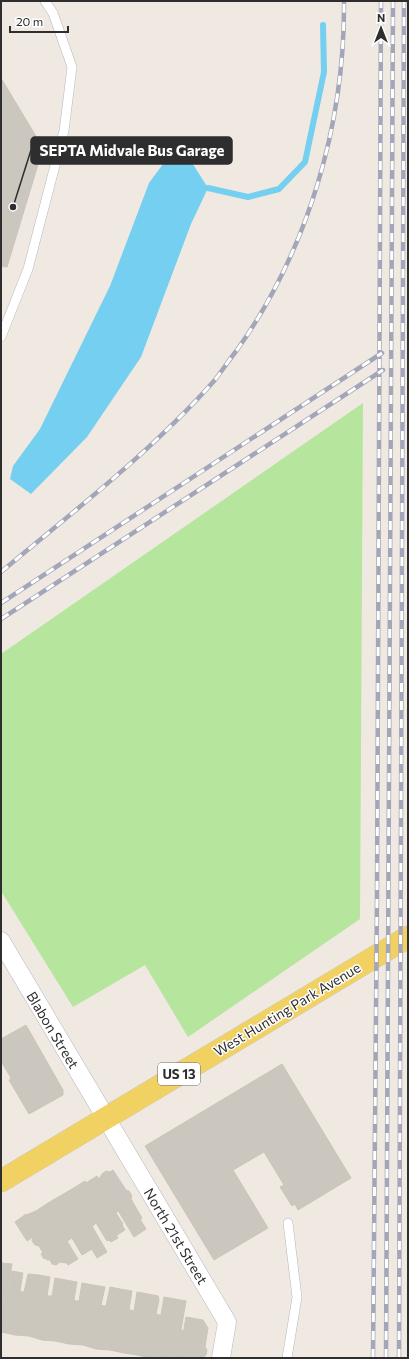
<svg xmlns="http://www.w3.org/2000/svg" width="409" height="1359" viewBox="0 0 409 1359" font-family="Commissioner,sans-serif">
<rect width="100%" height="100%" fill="#efe9e1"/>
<path fill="#b6e59e" d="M 363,403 L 360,919 L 188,1037 L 145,965 L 73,1007 L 1,891 L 1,654 Z"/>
<path fill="#75cff0" d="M 169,156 L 189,158 L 208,188 L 191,224 L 141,357 L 87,437 L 31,494 L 10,479 L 13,466 L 40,429 L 110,286 L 149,183 Z"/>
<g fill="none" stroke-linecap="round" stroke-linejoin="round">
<path stroke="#75cff0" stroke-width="6" d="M 208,188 L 248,197 L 279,189 L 305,162 L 324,72 L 323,25"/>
</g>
<path fill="#cbc7bf" stroke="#cbc5ba" d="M 1,78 L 43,148 L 7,267 L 1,266 Z
M 26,1025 L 63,1090 L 63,1095 L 29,1114 L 9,1080 L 11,1078 L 1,1061 L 1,1039 Z
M 282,1064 L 351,1178 L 298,1210 L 295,1204 L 292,1206 L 280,1187 L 284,1185 L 264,1152 L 233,1170 L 268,1228 L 214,1260 L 145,1146 Z
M 113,1170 L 126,1190 L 129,1191 L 132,1196 L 131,1199 L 142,1218 L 140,1219 L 146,1229 L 134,1237 L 99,1179 L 102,1174 L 106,1171 L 110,1172 Z
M 97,1176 L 118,1211 L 116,1213 L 123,1224 L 122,1225 L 125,1230 L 117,1235 L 86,1183 Z
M 85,1181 L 118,1238 L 111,1242 L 109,1240 L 107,1241 L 96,1223 L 94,1225 L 72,1189 Z
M 72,1189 L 94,1225 L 92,1226 L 107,1252 L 97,1258 L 60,1196 Z
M 60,1196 L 92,1249 L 82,1255 L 72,1238 L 69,1240 L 48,1203 Z
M 48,1203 L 69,1240 L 67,1241 L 78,1259 L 68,1265 L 36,1211 Z
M 36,1211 L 66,1262 L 66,1263 L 60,1262 L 56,1265 L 52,1264 L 50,1260 L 47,1260 L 46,1258 L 44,1259 L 41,1254 L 43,1253 L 39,1246 L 35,1245 L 32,1241 L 33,1237 L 27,1241 L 15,1222 L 26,1214 L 26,1215 Z
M 2,1263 L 12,1264 L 1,1331 L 1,1270 Z
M 12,1271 L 23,1273 L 20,1291 L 22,1292 L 15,1335 L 1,1332 Z
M 28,1274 L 39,1275 L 29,1336 L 15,1335 L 22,1292 L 24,1292 Z
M 39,1275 L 50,1277 L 47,1296 L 49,1296 L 42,1340 L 29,1336 Z
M 55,1278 L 66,1280 L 55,1341 L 42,1340 L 49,1296 L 52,1296 Z
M 66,1280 L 77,1282 L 74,1300 L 76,1301 L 69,1344 L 55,1341 Z
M 82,1283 L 93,1285 L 83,1345 L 69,1344 L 76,1301 L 79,1301 Z
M 93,1285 L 105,1287 L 101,1305 L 104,1306 L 96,1349 L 83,1345 Z
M 110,1287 L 120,1289 L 110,1350 L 96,1349 L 104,1306 L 106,1306 Z
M 120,1289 L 132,1291 L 129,1310 L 131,1310 L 124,1353 L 110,1350 Z
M 137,1292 L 148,1294 L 137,1355 L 124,1353 L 131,1310 L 134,1311 Z
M 148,1294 L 158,1296 L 159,1300 L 156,1314 L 159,1315 L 151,1358 L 137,1355 Z
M 164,1297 L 175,1299 L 165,1358 L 151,1358 L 159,1315 L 161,1315 Z
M 175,1299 L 186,1301 L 181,1330 L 184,1331 L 179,1358 L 165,1358 Z
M 186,1317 L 203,1320 L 208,1328 L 205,1347 L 207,1350 L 206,1355 L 203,1358 L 179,1358 Z"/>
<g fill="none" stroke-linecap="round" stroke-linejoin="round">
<g stroke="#b4b7c1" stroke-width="10">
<path id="lane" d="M 1,337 L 28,269 L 64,131 L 72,67 L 53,13 L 45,1
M 287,1358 L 297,1297 L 288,1223"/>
</g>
<g stroke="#b4b7c1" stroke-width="19">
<path id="street" d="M 1,941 L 227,1322 L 221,1358"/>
</g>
<g stroke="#c9c9c9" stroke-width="23">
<path id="primary" d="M 1,1181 L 408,937"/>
</g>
<use href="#lane" stroke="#fff" stroke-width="9"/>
<use href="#street" stroke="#fff" stroke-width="18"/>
<use href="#primary" stroke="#f2d163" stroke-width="22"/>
<g stroke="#a3a6b8" stroke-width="4.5">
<path id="rail" d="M 1,572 C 74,511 151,452 214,381 C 222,371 229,360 237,350 C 308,250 345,124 344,1
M 1,603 L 382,353
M 1,619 L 383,370
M 373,1358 L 377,896 L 381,1
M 386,1358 L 393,1
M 399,1358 L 404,1"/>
</g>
<use href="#rail" stroke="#fff" stroke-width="3" stroke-dasharray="9" stroke-linecap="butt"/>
</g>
<g text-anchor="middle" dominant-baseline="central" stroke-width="3" stroke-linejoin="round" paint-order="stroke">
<rect fill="#fff" stroke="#6d6d6d" stroke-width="1" x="158" y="1063" width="42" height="22" rx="3"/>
<g font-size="13" font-weight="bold" fill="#2e2e2e">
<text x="179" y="1074">US 13</text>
</g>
<g font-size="14" fill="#2e2e2e" stroke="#fff">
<text transform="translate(287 1009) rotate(-31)">West Hunting Park Avenue</text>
<text transform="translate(53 1030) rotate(59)">Blabon Street</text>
<text transform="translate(176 1236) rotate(59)">North 21st Street</text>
</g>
</g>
<path fill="none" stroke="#2e2e2e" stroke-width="1.5" d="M13 207L31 150"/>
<circle fill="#2e2e2e" stroke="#fff" stroke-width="1.5" cx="13" cy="207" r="4"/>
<rect fill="#2e2e2e" stroke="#2e2e2e" stroke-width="1.5" x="31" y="137" width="201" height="27" rx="4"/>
<g font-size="15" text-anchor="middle" font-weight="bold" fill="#fff">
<text x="132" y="156">SEPTA Midvale Bus Garage</text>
</g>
<rect width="409" height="1359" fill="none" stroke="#2e2e2e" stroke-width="4"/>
<g transform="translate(381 28)" stroke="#ffffff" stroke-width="3" paint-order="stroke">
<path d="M0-3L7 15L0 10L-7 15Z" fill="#2e2e2e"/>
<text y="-6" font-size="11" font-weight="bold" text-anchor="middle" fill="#2e2e2e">N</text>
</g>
<path d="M10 26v6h58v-6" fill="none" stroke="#2e2e2e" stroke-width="2"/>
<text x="16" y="26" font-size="12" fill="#2e2e2e" stroke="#ffffff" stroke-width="3" paint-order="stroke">20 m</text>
</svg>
